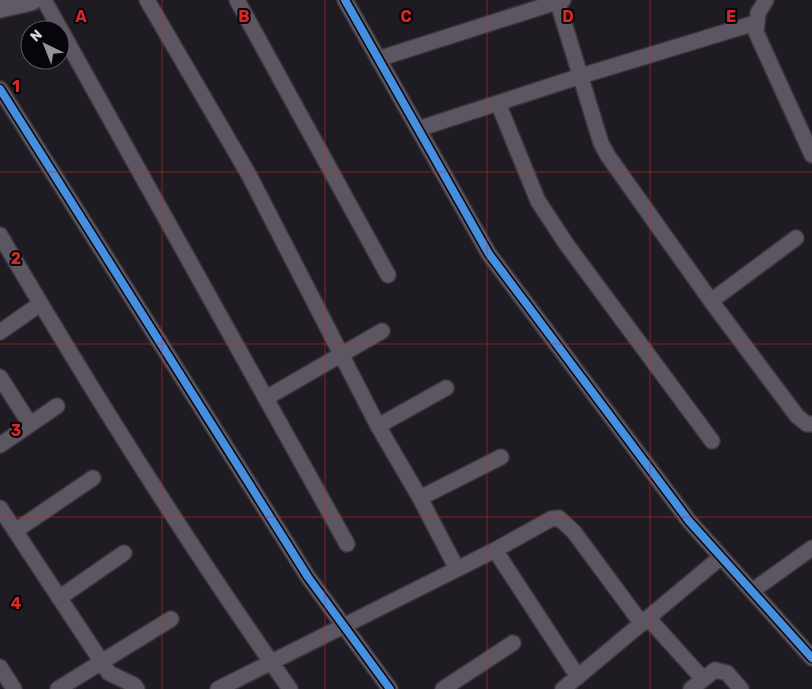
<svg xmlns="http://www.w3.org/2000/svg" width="812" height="689" viewBox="0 0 812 689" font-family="Rubik,sans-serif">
<rect width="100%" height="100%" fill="#1f1b22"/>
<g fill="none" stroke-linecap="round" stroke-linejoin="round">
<g stroke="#39353b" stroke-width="18">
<path id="street" d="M 44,0 L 347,544
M 147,0 L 249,175 L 378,426 L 420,498 L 501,457
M 237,0 L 388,275
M 345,0 L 489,254 L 689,521 L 812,658
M 557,0 L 601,143 L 608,156 L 711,301 L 797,416 L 807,424 L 812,424
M 766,0 L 758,13 L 756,32 L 812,155
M 378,59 L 563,0
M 0,89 L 308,577 L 390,689
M 498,103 L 538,201 L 567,245 L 712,441
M 418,129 L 581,76 L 755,23
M 0,235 C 91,390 187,543 290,689
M 711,301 L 796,238
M 0,332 L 40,304
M 0,377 L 30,424
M 266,398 L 382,331
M 378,426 L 446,388
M 0,445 L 57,406
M 420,498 L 457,569
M 0,508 L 109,673 L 134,685 L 137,689
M 15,531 L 93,478
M 495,550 L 578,677
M 752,591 L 812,548
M 59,598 L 124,553
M 649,619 L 703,679
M 0,667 L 14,689
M 58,689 L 171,619
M 218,689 L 495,550 L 551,519 L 559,518 L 574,532 L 642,624
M 443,689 L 513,643
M 563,689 L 721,557
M 691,689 L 715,670 L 727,673 L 741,689"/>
</g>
<g stroke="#39353b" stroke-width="24">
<path id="secondary" d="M 0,7 L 31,0"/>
</g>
<use href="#street" stroke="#5b5661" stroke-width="15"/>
<use href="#secondary" stroke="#605a64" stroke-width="21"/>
<g stroke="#07050a" stroke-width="11">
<path id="cycleway" d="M 345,0 L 489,254 L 689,521 L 812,658
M 0,89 L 308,577 L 390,689"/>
</g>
<use href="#cycleway" stroke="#468fdf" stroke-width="8"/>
</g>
<path fill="none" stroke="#d62828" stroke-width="1" stroke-opacity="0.55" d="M 162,0 L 162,689M 325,0 L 325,689M 487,0 L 487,689M 650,0 L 650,689M 0,172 L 812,172M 0,344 L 812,344M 0,517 L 812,517"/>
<g font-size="16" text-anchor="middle" font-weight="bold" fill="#d62828" stroke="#07050a" stroke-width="4" stroke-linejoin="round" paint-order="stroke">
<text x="81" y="22">A</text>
<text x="244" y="22">B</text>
<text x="406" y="22">C</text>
<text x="568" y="22">D</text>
<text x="731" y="22">E</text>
<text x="16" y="92">1</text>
<text x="16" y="264">2</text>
<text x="16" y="436">3</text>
<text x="16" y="609">4</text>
</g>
<g transform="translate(45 45) rotate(317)"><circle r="24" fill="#07050a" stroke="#5a575e"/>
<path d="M0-4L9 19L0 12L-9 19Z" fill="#96929a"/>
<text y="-8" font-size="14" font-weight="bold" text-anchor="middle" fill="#d6d2db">N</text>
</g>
</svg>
